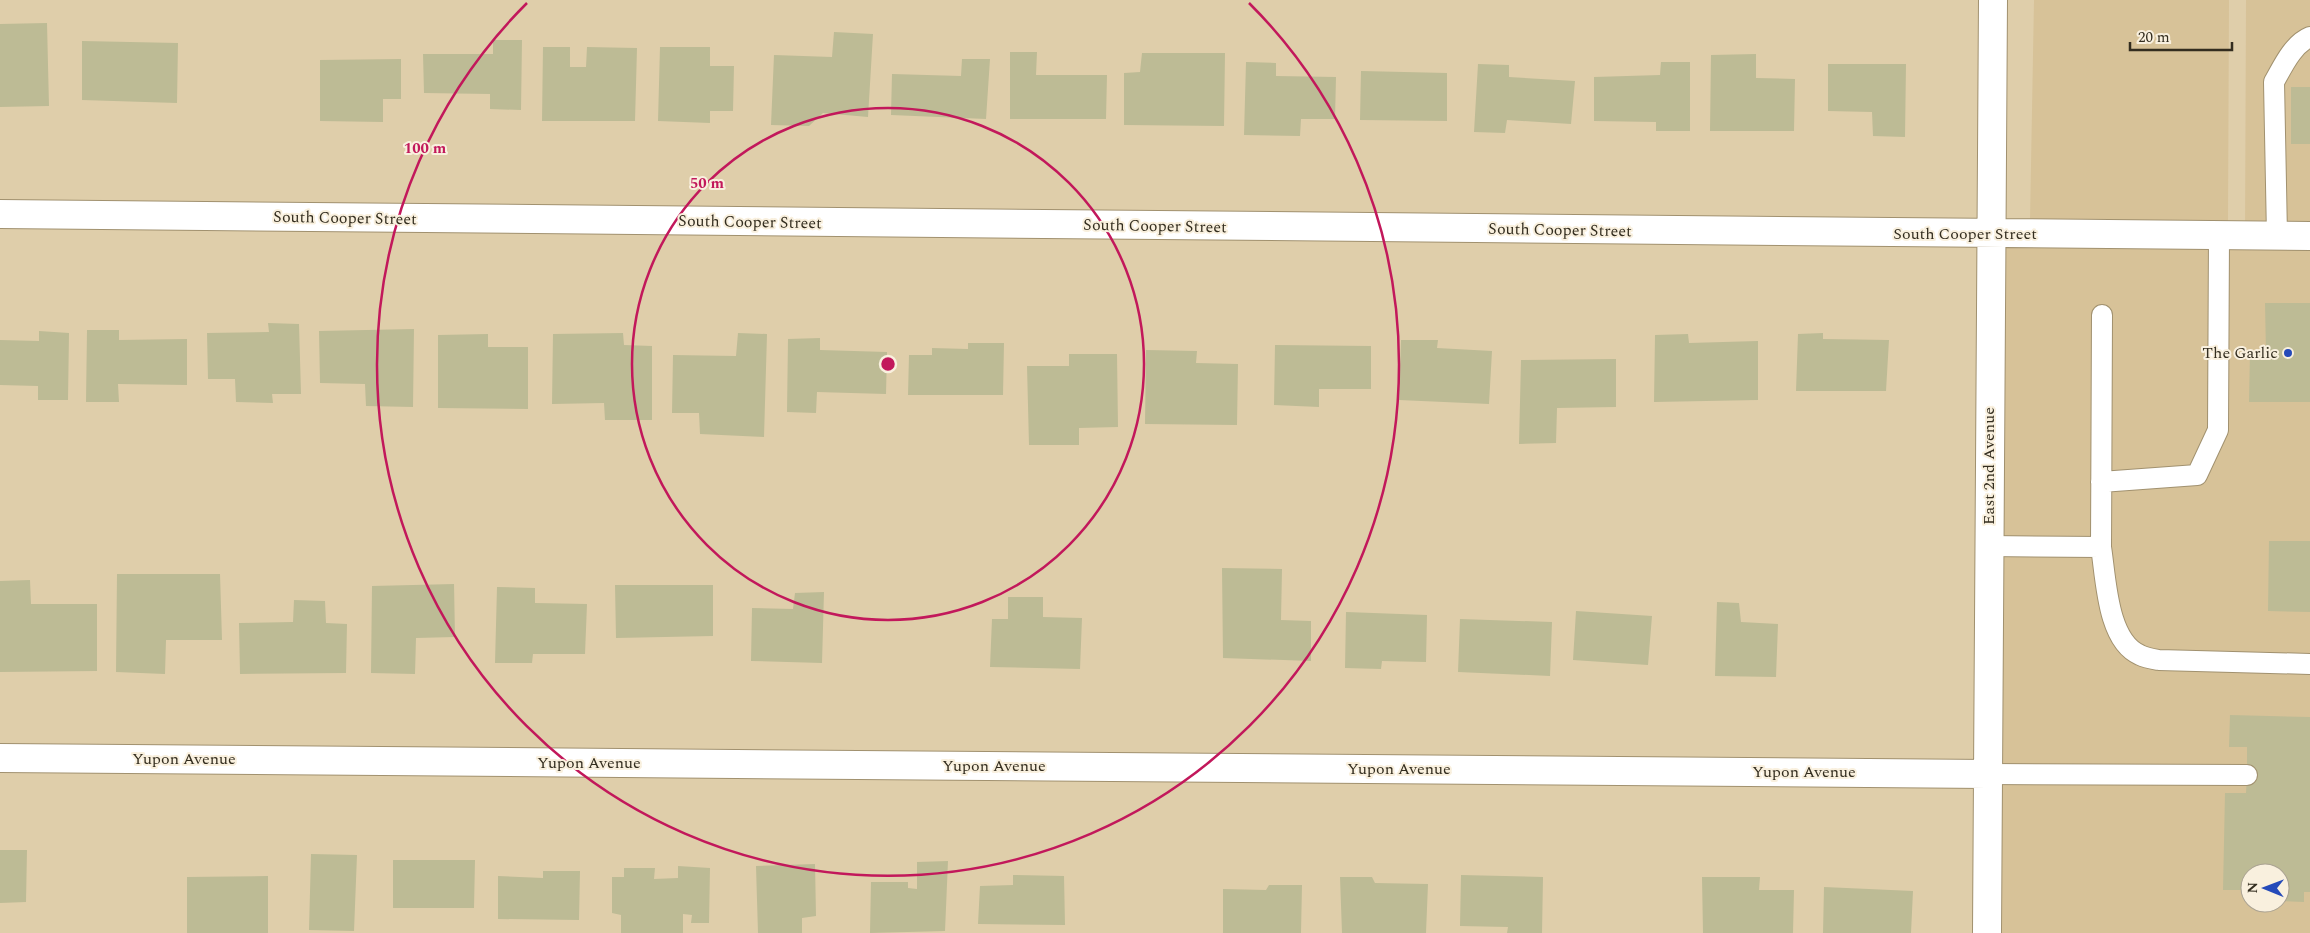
<svg xmlns="http://www.w3.org/2000/svg" width="2310" height="933" viewBox="0 0 2310 933" font-family="Spectral,serif">
<rect width="100%" height="100%" fill="#dfceaa"/>
<path fill="#d7c298" fill-rule="evenodd" d="M 2034,0 L 2229,0 L 2228,221 L 2030,221 Z
M 2246,0 L 2310,0 L 2310,933 L 1987,933 L 1990,235 L 2245,236 ZM 2250,873 L 2280,873 L 2280,903 L 2250,903 Z"/>
<path fill="#bdbb95" d="M 47,23 L 49,106 L 0,107 L 0,24 Z
M 834,32 L 873,34 L 868,117 L 823,113 L 809,126 L 771,125 L 774,55 L 832,57 Z
M 493,40 L 522,40 L 521,110 L 490,109 L 490,94 L 424,93 L 423,54 L 493,54 Z
M 82,41 L 178,43 L 177,103 L 82,100 Z
M 543,47 L 570,47 L 570,67 L 586,67 L 587,47 L 637,48 L 635,121 L 542,121 Z
M 660,47 L 710,47 L 710,66 L 734,66 L 733,111 L 710,111 L 710,123 L 658,121 Z
M 1010,52 L 1037,52 L 1036,75 L 1107,75 L 1106,119 L 1010,119 Z
M 1142,53 L 1225,53 L 1224,126 L 1124,125 L 1124,73 L 1140,72 Z
M 1756,54 L 1756,78 L 1795,79 L 1794,131 L 1710,131 L 1711,55 Z
M 401,59 L 401,99 L 383,99 L 383,122 L 320,121 L 320,60 Z
M 962,59 L 990,59 L 986,119 L 891,115 L 892,74 L 961,76 Z
M 1246,62 L 1276,63 L 1276,76 L 1336,77 L 1335,119 L 1301,119 L 1300,136 L 1244,135 Z
M 1661,62 L 1690,62 L 1690,131 L 1656,131 L 1656,122 L 1594,121 L 1594,77 L 1660,75 Z
M 1478,64 L 1509,65 L 1509,77 L 1575,81 L 1571,124 L 1507,120 L 1505,133 L 1474,132 Z
M 1828,64 L 1906,64 L 1905,137 L 1873,136 L 1872,112 L 1828,111 Z
M 1361,71 L 1447,73 L 1447,121 L 1360,120 Z
M 2291,87 L 2310,87 L 2310,144 L 2291,144 Z
M 2265,303 L 2310,303 L 2310,402 L 2249,402 L 2250,352 L 2266,353 Z
M 268,323 L 299,324 L 301,394 L 272,394 L 273,403 L 236,402 L 235,379 L 208,379 L 207,333 L 269,332 Z
M 414,329 L 413,407 L 366,406 L 365,384 L 320,383 L 319,331 Z
M 87,330 L 119,330 L 119,340 L 187,339 L 187,385 L 118,384 L 119,402 L 86,402 Z
M 39,331 L 69,333 L 68,400 L 38,400 L 38,386 L 0,385 L 0,340 L 39,341 Z
M 623,333 L 624,345 L 652,346 L 652,420 L 605,420 L 604,403 L 552,404 L 553,334 Z
M 738,333 L 767,334 L 764,437 L 700,434 L 699,413 L 672,413 L 673,355 L 736,356 Z
M 1823,333 L 1823,339 L 1889,340 L 1886,391 L 1796,391 L 1798,334 Z
M 488,334 L 488,347 L 528,347 L 528,409 L 438,408 L 438,335 Z
M 1688,334 L 1689,343 L 1758,341 L 1758,400 L 1654,402 L 1655,335 Z
M 820,338 L 820,350 L 887,352 L 886,394 L 817,392 L 816,413 L 787,412 L 788,339 Z
M 1401,340 L 1438,340 L 1437,348 L 1492,351 L 1489,404 L 1399,400 Z
M 968,343 L 1004,343 L 1003,395 L 908,395 L 909,355 L 932,355 L 932,348 L 968,349 Z
M 1275,345 L 1371,346 L 1371,389 L 1319,389 L 1319,407 L 1274,405 Z
M 1146,350 L 1197,351 L 1196,363 L 1238,364 L 1237,425 L 1145,424 Z
M 1069,354 L 1117,354 L 1118,427 L 1079,428 L 1079,445 L 1029,445 L 1027,366 L 1069,366 Z
M 1616,359 L 1616,407 L 1557,408 L 1556,443 L 1519,444 L 1521,360 Z
M 2269,541 L 2310,541 L 2310,612 L 2268,611 Z
M 1222,568 L 1282,569 L 1281,620 L 1311,621 L 1311,661 L 1223,658 Z
M 117,574 L 220,574 L 222,640 L 166,640 L 165,674 L 116,672 Z
M 30,580 L 31,604 L 97,604 L 97,671 L 0,672 L 0,581 Z
M 454,584 L 455,637 L 416,638 L 415,674 L 371,673 L 372,586 Z
M 615,585 L 713,585 L 713,636 L 616,638 Z
M 497,587 L 535,588 L 535,603 L 587,604 L 585,654 L 533,654 L 532,663 L 495,663 Z
M 824,592 L 822,663 L 751,661 L 752,608 L 793,609 L 795,593 Z
M 1008,597 L 1043,597 L 1043,617 L 1082,618 L 1080,669 L 990,667 L 992,619 L 1008,619 Z
M 294,600 L 325,601 L 326,623 L 347,624 L 346,673 L 240,674 L 239,623 L 293,622 Z
M 1717,602 L 1739,603 L 1741,622 L 1778,624 L 1776,677 L 1715,676 Z
M 1576,611 L 1652,616 L 1648,665 L 1573,660 Z
M 1346,612 L 1427,615 L 1426,662 L 1382,661 L 1381,669 L 1345,668 Z
M 1460,619 L 1552,622 L 1550,676 L 1458,672 Z
M 2230,715 L 2310,717 L 2310,892 L 2304,892 L 2304,902 L 2280,901 L 2280,873 L 2250,873 L 2250,890 L 2223,890 L 2225,793 L 2246,793 L 2247,775 L 2247,747 L 2229,747 Z
M 0,850 L 27,850 L 26,902 L 0,903 Z
M 311,854 L 357,855 L 354,931 L 309,930 Z
M 393,860 L 475,860 L 474,908 L 393,908 Z
M 948,861 L 945,931 L 870,933 L 871,882 L 908,882 L 908,888 L 917,889 L 917,862 Z
M 815,864 L 816,916 L 802,918 L 802,933 L 758,933 L 756,866 Z
M 678,866 L 710,868 L 709,923 L 691,923 L 692,915 L 683,914 L 683,933 L 621,933 L 621,915 L 612,913 L 612,877 L 624,877 L 624,868 L 655,868 L 654,879 L 678,878 Z
M 543,871 L 580,871 L 579,920 L 498,919 L 498,876 L 543,878 Z
M 1013,875 L 1064,876 L 1065,925 L 978,924 L 980,886 L 1013,885 Z
M 1461,875 L 1543,877 L 1542,933 L 1507,933 L 1508,927 L 1460,926 Z
M 268,876 L 268,933 L 187,933 L 187,877 Z
M 1340,877 L 1372,877 L 1375,883 L 1428,884 L 1426,933 L 1342,933 Z
M 1702,877 L 1760,877 L 1759,890 L 1794,890 L 1793,933 L 1703,933 Z
M 1269,885 L 1302,885 L 1301,933 L 1223,933 L 1223,889 L 1266,890 Z
M 1824,887 L 1913,891 L 1911,933 L 1823,933 Z"/>
<g fill="none" stroke-linecap="round" stroke-linejoin="round">
<g stroke="#a1916f" stroke-width="22">
<path id="service" d="M 2277,236 L 2274,82 C 2283,66 2293,44 2310,37
M 2101,482 L 2197,475 L 2218,430 L 2219,236
M 1988,546 L 2101,547 C 2106,578 2107,641 2140,655 C 2146,658 2153,659 2159,660 L 2310,664
M 2101,547 L 2102,315
M 1987,774 L 2247,775"/>
</g>
<g stroke="#a1916f" stroke-width="30">
<path id="minor" d="M 0,214 L 2310,236
M 0,758 L 1987,774
M 1987,933 L 1993,0"/>
</g>
<use href="#service" stroke="#fff" stroke-width="20"/>
<use href="#minor" stroke="#fff" stroke-width="28"/>
</g>
<g fill="none" stroke="#c2185b" stroke-width="2.5">
<circle cx="888" cy="364" r="256"/>
<path d="M1249 3A511 511 0 1 1 527 3"/>
</g>
<circle fill="#254ab9" stroke="#f9f0de" stroke-width="2" cx="2288" cy="353" r="5"/>
<g text-anchor="middle" dominant-baseline="central" stroke-width="4" stroke-linejoin="round" paint-order="stroke">
<g font-size="16" fill="#332d1f" stroke="#f9f0de">
<text transform="translate(345 218) rotate(1)">South Cooper Street</text>
<text transform="translate(750 222) rotate(1)">South Cooper Street</text>
<text transform="translate(1155 226) rotate(1)">South Cooper Street</text>
<text transform="translate(1560 230) rotate(1)">South Cooper Street</text>
<text x="1965" y="234">South Cooper Street</text>
<text transform="translate(1989 466) rotate(-90)">East 2nd Avenue</text>
<text x="184" y="759">Yupon Avenue</text>
<text x="589" y="763">Yupon Avenue</text>
<text x="994" y="766">Yupon Avenue</text>
<text x="1399" y="769">Yupon Avenue</text>
<text x="1804" y="772">Yupon Avenue</text>
</g>
<g font-size="16" fill="#332d1f" stroke="#f9f0de" text-anchor="end">
<text x="2278" y="353">The Garlic</text>
</g>
</g>
<circle cx="888" cy="364" r="8" fill="#c2185b" stroke="#f9f0de" stroke-width="2.5"/>
<g font-size="15" text-anchor="middle" font-weight="bold" fill="#c2185b" stroke="#f9f0de" stroke-width="4" stroke-linejoin="round" paint-order="stroke">
<text x="425" y="153">100 m</text>
<text x="707" y="188">50 m</text>
</g>
<g transform="translate(2265 888) rotate(271)"><circle r="24" fill="#f9f0de" stroke="#aaa292"/>
<path d="M0-4L9 19L0 12L-9 19Z" fill="#254ab9"/>
<text y="-8" font-size="14" font-weight="bold" text-anchor="middle" fill="#332d1f">N</text>
</g>
<path d="M2130 42v8h102v-8" fill="none" stroke="#332d1f" stroke-width="2.5"/>
<text x="2138" y="42" font-size="15" fill="#332d1f" stroke="#f9f0de" stroke-width="4" paint-order="stroke">20 m</text>
</svg>
